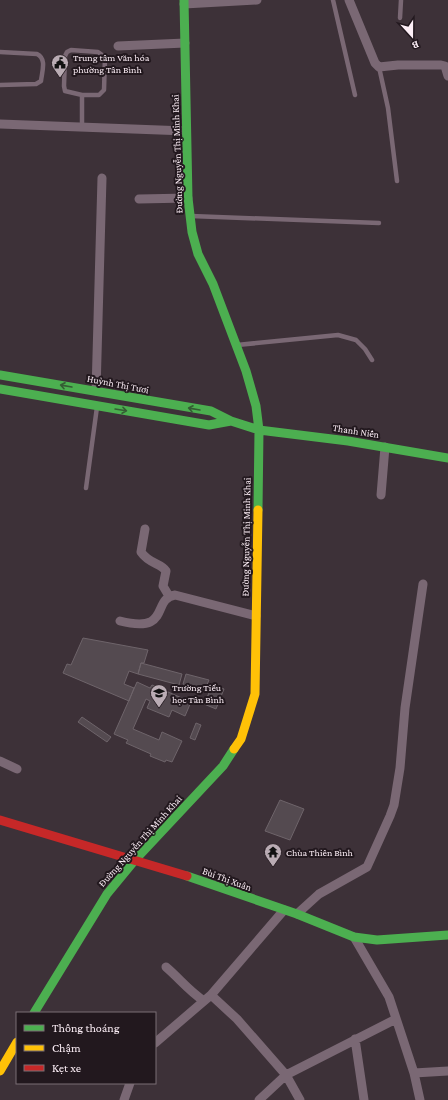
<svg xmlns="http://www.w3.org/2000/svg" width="448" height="1100" viewBox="0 0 448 1100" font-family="'Crimson Pro',serif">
<rect width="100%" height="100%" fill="#3d3138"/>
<path fill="#544a50" stroke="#6e646a" d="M 83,638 L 148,650 L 144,663 L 141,663 L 138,674 L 129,671 L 124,684 L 134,688 L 129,701 L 63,673 L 67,664 L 71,665 Z
M 141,663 L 182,674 L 179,685 L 138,674 Z
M 186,674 L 209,680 L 204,692 L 183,684 Z
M 137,682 L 150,688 L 152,685 L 191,702 L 185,716 L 172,710 L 169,717 L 147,708 L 150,701 L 146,699 L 133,729 L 159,740 L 162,732 L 182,741 L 172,762 L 166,760 L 165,762 L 150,756 L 151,754 L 126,743 L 128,740 L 114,734 Z
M 213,684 L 224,689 L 216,709 L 204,704 Z
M 82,717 L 111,737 L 107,742 L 78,722 Z
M 196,723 L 201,725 L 195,740 L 190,738 Z
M 280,800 L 304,809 L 290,840 L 265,831 Z"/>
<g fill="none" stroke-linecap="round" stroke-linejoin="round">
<path stroke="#7a6874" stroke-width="4.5" d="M 333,0 L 355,95
M 400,18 L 401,0
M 71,50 L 98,52 L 105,57 L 104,90 L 99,95 L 82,95 L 65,91 L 64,86 L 65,56 L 67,52 Z
M 0,52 L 37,54 C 47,59 42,71 41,81 L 36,84 L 0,85
M 379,67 L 388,108 L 397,181
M 82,127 L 82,95
M 191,216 L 379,223
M 237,345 L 338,335 L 356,340 L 365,349 L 372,360
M 86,488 L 97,407"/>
<path stroke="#7a6874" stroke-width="9" d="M 349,0 L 375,63 L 379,67 L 398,65 L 441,65 L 445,66 L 448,76
M 184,4 L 257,0
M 118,46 L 185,43
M 0,124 L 186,131
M 139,199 L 188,198
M 96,391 L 102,178
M 381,495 L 385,447
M 145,529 L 141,552 C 149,564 161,563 166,571 L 163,586 L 169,596
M 120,621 C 172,634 151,599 175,595 L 256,616
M 0,761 L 17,769
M 297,914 L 319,894 L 367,867 L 390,816 L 394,805 L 400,768 L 405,708 L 423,584
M 354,937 L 389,997 L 414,1073 L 420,1100
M 166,967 C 180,979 188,990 204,1001
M 211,995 L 237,1019 L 286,1075 L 300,1100
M 355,1039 L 364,1100
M 155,1043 L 211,995 L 284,910
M 414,1073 L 448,1071
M 124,1100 L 130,1083
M 259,1100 L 286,1075 L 396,1019"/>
<path stroke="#4caf50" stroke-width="9" d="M 184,0 L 188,198 L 192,232 L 198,254 L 213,284 L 246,371 L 256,406 L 259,430 L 258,510
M 0,375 L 211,411 L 231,421 L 259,430 L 348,441 L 448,458
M 0,389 L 209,425 L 231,421
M 187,876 L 297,914 L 354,937 L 377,940 L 448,935
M 34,1013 L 107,894 L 135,860 L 223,766 L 234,749"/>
<path stroke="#ffc107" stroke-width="9" d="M 234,749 L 241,739 L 255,694 L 258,510
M 0,1071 L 17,1042"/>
<path stroke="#c62828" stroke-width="9" d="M 0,820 L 187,876"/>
</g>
<defs><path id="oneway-shaft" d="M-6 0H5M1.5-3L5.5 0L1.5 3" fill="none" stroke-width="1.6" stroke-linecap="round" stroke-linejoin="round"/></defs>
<g stroke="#355c34">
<use href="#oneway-shaft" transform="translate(66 386) rotate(-170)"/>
<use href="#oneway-shaft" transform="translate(194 409) rotate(-170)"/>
<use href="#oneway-shaft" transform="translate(121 410) rotate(9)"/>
</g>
<defs>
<g id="civic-pin" transform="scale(0.9)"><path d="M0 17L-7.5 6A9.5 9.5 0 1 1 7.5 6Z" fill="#baacb4" stroke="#22181e"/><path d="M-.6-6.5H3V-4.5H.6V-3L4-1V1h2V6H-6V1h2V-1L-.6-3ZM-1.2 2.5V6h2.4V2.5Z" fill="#111"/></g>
<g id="school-pin" transform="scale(0.9)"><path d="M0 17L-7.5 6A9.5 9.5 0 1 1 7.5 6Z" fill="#baacb4" stroke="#22181e"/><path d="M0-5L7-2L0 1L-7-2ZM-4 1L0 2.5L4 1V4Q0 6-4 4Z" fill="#111"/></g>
<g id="temple-pin" transform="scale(0.9)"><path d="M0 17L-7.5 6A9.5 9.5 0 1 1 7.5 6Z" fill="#baacb4" stroke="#22181e"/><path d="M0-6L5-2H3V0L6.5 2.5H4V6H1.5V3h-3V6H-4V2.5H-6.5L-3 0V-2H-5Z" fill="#111"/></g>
</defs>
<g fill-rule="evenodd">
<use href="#civic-pin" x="60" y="63"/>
<use href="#school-pin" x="159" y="693"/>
<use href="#temple-pin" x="273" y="852"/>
</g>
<g text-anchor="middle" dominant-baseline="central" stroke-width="4" stroke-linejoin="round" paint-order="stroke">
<g font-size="10" fill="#fdeff7" stroke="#22181e" text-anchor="start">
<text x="73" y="57">Trung tâm Văn hóa<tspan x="73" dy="12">phường Tân Bình</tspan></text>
<text x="172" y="687">Trường Tiểu<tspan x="172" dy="12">học Tân Bình</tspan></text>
<text x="286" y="852">Chùa Thiên Bình</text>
</g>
<g font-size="10" fill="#fdeff7" stroke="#22181e">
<text transform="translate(177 154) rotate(-92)">Đường Nguyễn Thị Minh Khai</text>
<text transform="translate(118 384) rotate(11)">Huỳnh Thị Tươi</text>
<text transform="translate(356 431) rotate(9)">Thanh Niên</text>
<text transform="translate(246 537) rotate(-89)">Đường Nguyễn Thị Minh Khai</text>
<text transform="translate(140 841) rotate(-48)">Đường Nguyễn Thị Minh Khai</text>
<text transform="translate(227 879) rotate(20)">Bùi Thị Xuân</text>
</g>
</g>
<rect x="16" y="1012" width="140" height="72" fill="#22181e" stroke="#7a6e75"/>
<rect x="24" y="1025" width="20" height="6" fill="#4caf50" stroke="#7a6e75"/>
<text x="52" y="1032" font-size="12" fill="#fdeff7">Thông thoáng</text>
<rect x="24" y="1045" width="20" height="6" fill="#ffc107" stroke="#7a6e75"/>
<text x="52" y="1052" font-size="12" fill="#fdeff7">Chậm</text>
<rect x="24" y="1065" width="20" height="6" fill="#c62828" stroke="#7a6e75"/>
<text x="52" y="1072" font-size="12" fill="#fdeff7">Kẹt xe</text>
<g transform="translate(412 36) rotate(159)" stroke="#22181e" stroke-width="3" paint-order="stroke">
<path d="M0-3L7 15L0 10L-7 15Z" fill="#fdeff7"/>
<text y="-6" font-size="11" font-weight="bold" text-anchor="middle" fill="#fdeff7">B</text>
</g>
</svg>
